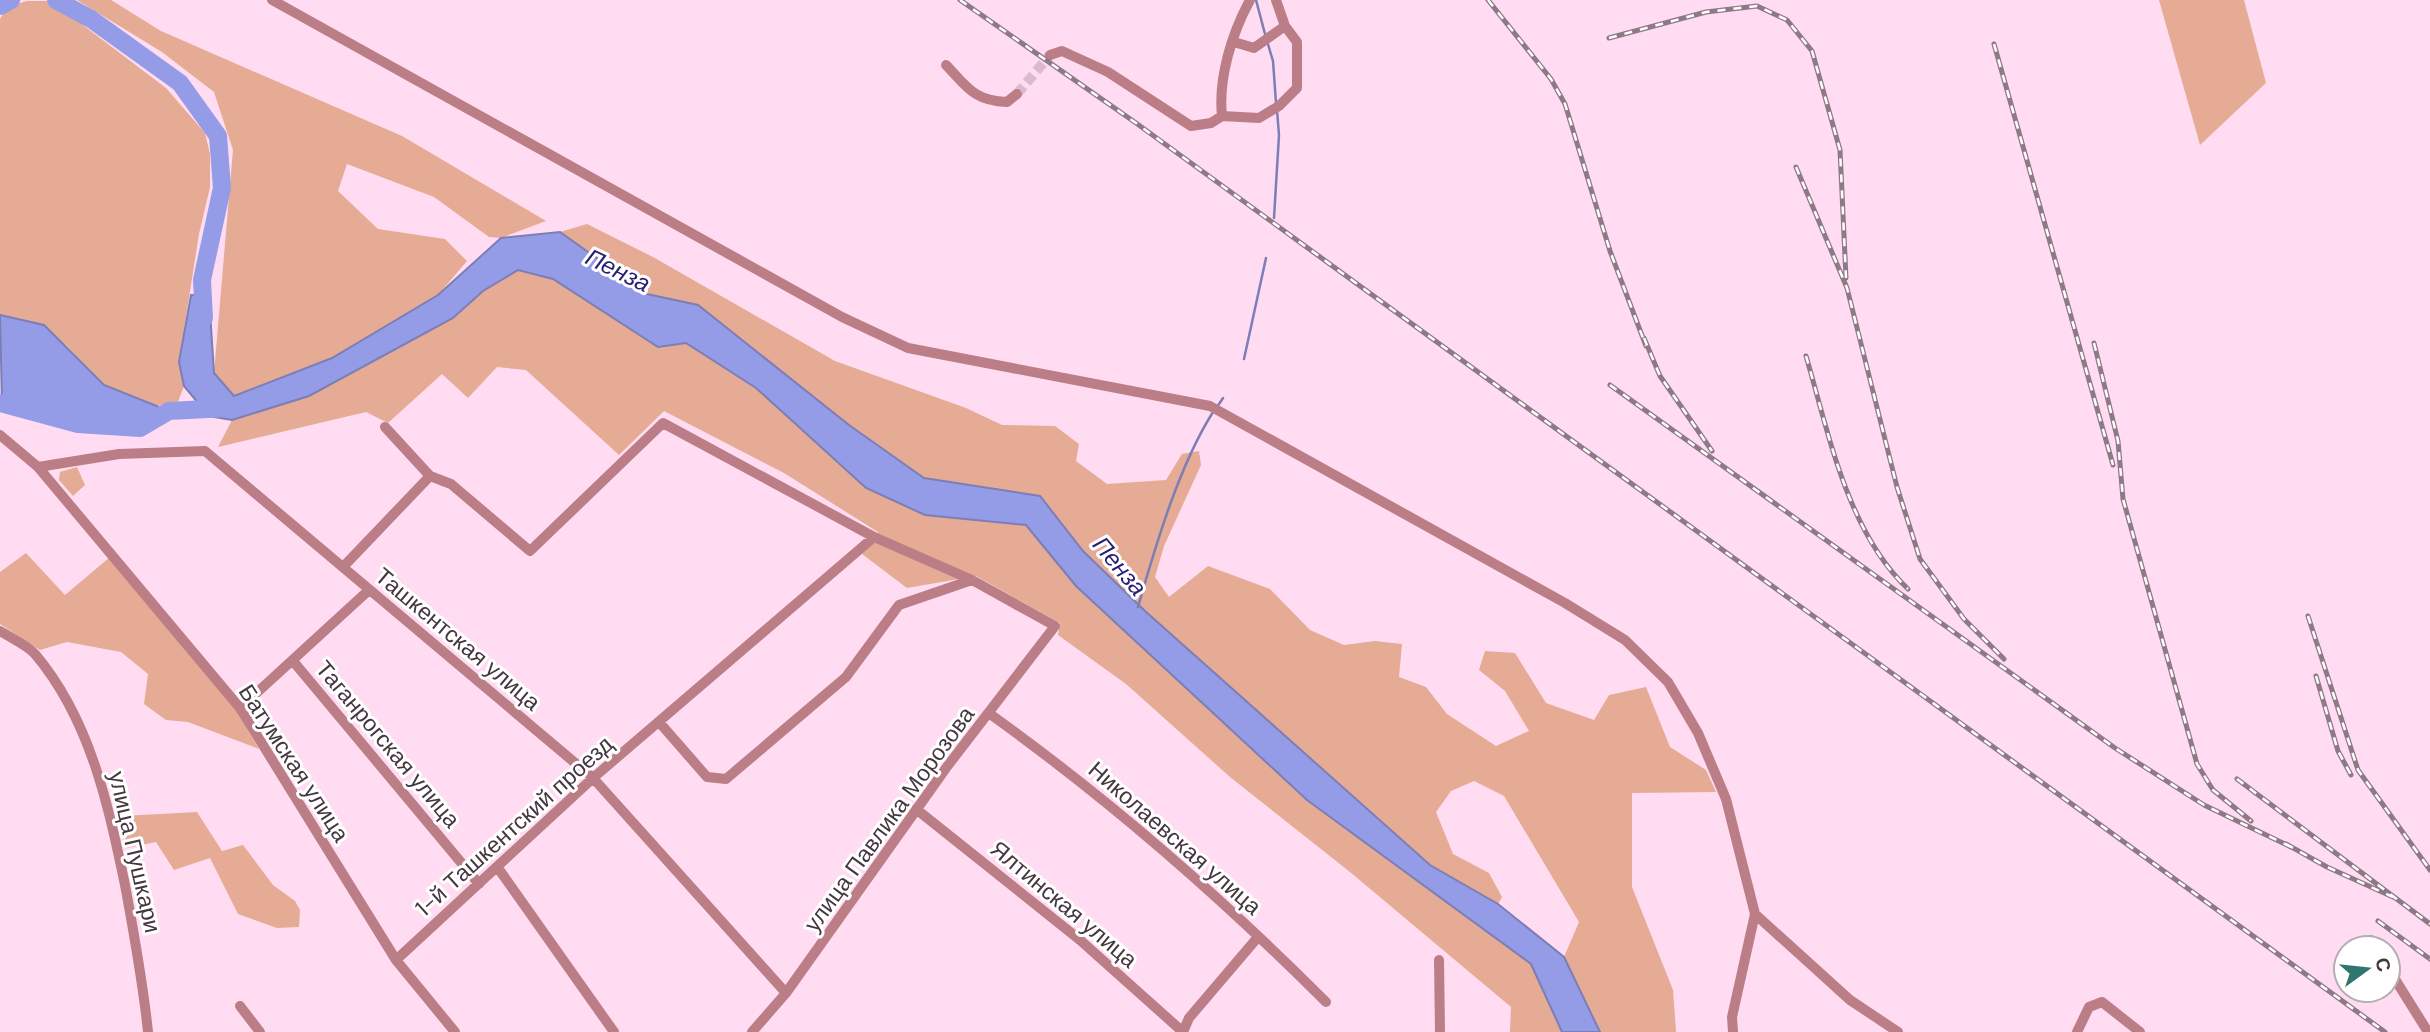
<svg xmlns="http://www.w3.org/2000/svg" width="2430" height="1032" viewBox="0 0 2430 1032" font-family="'DM Sans',sans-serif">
<rect width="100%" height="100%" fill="#ffdcf1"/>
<path fill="#e5ab94" d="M 77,0 L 111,0 L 161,31 L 402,136 L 546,221 L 501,238 L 489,237 L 434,197 L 347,164 L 338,191 L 378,229 L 445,239 L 467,261 L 438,295 L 332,358 L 234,396 L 214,373 L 233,150 L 214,92 L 162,52 Z
M 2159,0 L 2244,0 L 2266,83 L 2200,145 Z
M 27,1 L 46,1 L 71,16 L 166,88 L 205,133 L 210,154 L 210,187 L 199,234 L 179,361 L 184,386 L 176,407 L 147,404 L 104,385 L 66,345 L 0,315 L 0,19 L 7,7 Z
M 587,224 L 653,257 L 835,361 L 966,408 L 1002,425 L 1055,426 L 1079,444 L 1076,461 L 1107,484 L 1166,480 L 1182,454 L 1199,451 L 1201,465 L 1164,546 L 1155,577 L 1169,597 L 1208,566 L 1270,589 L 1310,630 L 1344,645 L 1375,641 L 1402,644 L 1399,677 L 1426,687 L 1447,714 L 1496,746 L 1529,731 L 1505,691 L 1479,670 L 1485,651 L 1515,653 L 1546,703 L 1594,720 L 1609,695 L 1646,687 L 1670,747 L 1706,770 L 1716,792 L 1632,793 L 1632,887 L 1673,990 L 1676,1032 L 1600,1032 L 1564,957 L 1579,922 L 1504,796 L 1474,781 L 1451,791 L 1436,812 L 1453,854 L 1489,873 L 1502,897 L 1498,904 L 1430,865 L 1145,611 L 1083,551 L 1040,496 L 924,478 L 849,425 L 698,305 L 647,294 L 560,232 Z
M 518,270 L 553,279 L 658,347 L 686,343 L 756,388 L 866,488 L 925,515 L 1026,525 L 1076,586 L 1307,800 L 1531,964 L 1562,1032 L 1510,1032 L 1511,1007 L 1350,872 L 1230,777 L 1126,684 L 1058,635 L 1060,623 L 976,576 L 907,588 L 862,554 L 878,532 L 784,473 L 664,411 L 619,455 L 526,370 L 497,367 L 468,398 L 442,374 L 388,423 L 366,412 L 218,447 L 232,420 L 309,396 L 453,318 L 483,291 Z
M 77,467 L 85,485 L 73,496 L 59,480 L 60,472 Z
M 26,553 L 65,595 L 110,557 L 236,710 L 259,749 L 188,722 L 166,720 L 144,704 L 148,674 L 121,652 L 67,642 L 40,650 L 0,624 L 0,572 Z
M 197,812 L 222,851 L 243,845 L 273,885 L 295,901 L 300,910 L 299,927 L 277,928 L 238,914 L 210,858 L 174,870 L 156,842 L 127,848 L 122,816 Z"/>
<path fill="#949ce8" stroke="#7c7eb5" stroke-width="2" d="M 560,232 L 647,294 L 698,305 L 849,425 L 924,478 L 1040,496 L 1083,551 L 1145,611 L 1430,865 L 1498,904 L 1564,957 L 1600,1032 L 1562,1032 L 1531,964 L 1307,800 L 1076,586 L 1026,525 L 925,515 L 866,488 L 756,388 L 686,343 L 658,347 L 553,279 L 518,270 L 483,291 L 453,318 L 309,396 L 232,420 L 209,416 L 184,386 L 179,362 L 191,295 L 209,296 L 214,373 L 234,396 L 332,358 L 438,295 L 501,238 Z
M 0,315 L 44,325 L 104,385 L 169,411 L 140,428 L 78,424 L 2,404 Z"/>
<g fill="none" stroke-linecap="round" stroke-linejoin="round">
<path stroke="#7c7eb5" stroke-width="2.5" d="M 1256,0 L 1265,34
M 1267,41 L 1273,61 L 1276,103
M 1274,218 L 1279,135 L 1277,110
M 1244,359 L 1266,258
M 1217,407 L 1223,398
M 1138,607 C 1156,544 1179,466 1213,412"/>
<path stroke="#949ce8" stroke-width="18" d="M 56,0 L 91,19 L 180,83 L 218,136 L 222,188 L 202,280 L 204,318
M 0,6 L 11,0
M 0,403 L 78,424 L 140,428 L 169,411 L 227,408"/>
<path stroke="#dabbcd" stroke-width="10" stroke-dasharray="10 5" stroke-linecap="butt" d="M 1017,94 L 1050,55"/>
<path stroke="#bc7e86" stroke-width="10" d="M 272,0 L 842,317 L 908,348 L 1210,406 L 1565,603 L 1625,640 L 1668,682 L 1698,733 L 1726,799 L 1755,914 L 1732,1017 L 1733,1032
M 1234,42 L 1254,48 L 1285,26
M 1050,55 L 1062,51 L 1108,72 L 1191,126 L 1211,123 L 1222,116 L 1259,118 L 1279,106 L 1297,88 L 1297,42 L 1285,26 L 1276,0
M 946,65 C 967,87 974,101 1007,102 L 1017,94
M 1222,116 C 1218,78 1232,33 1250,0
M 385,427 L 430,476
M 0,435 L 38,467 L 240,708 L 396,960 L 455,1032
M 38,467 L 119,454 L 205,451 L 593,778 L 786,993
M 344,566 L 430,476 L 451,484 L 530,551 L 663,423 L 874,537 L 972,580 L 1055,626 L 946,768 L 786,993 L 752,1032
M 0,631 C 11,638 27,645 35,654 C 90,719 108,804 125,885 C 134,934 143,982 148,1032
M 293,661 L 479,884
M 240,708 L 369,590
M 990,714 C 1110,800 1222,898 1326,1002
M 659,722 L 707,777 L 726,779 L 846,677 L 899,605 L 972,580
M 916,809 L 1080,940 L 1183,1032
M 498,868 L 614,1032
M 1755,914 L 1850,1000 L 1898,1032
M 2371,940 L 2376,948
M 396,960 L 593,778 L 874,537
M 1439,960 L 1440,1032
M 2388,968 L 2428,1032
M 240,1006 L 260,1032
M 1183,1032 L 1189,1018 L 1258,937
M 2077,1032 L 2089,1007 L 2102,1002 L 2140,1032"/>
<g stroke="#8e7986" stroke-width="5">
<path id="rail" d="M 960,0 L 1136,123 L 2385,1032
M 1488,0 L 1551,79 L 1565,104 L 1610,251 L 1646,346
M 1609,38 L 1706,12 L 1757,6 L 1787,20 L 1812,51 L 1840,150 L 1846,278
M 1994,44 L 2113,465
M 1796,167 L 1847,288 L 1897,487 L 1920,559 L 1964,619 L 2004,659
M 1644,338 L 1660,376 L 1712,451
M 2094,343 L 2118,441 L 2123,499 L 2197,764 L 2213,790 L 2251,821
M 1806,356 C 1829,434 1847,531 1908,589
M 1610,385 L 2115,748 L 2204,805 L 2293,848
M 2308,616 L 2358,770 L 2430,870
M 2316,676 L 2338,751 L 2351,775
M 2237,779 L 2430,924
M 2286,844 L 2327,867 L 2393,897
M 2378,921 L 2430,959"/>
</g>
<use href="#rail" stroke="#fff" stroke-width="2.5" stroke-dasharray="8" stroke-linecap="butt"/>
</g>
<g text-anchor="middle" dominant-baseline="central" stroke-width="6" stroke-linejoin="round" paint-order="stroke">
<g font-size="23" fill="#44373f" stroke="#fff">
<text transform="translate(458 639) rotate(40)">Ташкентская улица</text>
<text transform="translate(388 744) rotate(50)">Таганрогская улица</text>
<text transform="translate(294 763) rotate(57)">Батумская улица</text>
<text transform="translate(889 819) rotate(-54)">улица Павлика Морозова</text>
<text transform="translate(514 826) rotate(-42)">1-й Ташкентский проезд</text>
<text transform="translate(1175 838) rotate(41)">Николаевская улица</text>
<text transform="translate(135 852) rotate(77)">улица Пушкари</text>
<text transform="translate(1064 904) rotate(40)">Ялтинская улица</text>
</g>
<g font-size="24" font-style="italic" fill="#282076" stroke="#fff">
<text transform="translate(618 270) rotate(26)">Пенза</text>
<text transform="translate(1120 566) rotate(50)">Пенза</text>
</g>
</g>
<g transform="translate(2367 969) rotate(75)"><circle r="33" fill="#ffffff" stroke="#b4afb2" stroke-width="2"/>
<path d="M0-5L12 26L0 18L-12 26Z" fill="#2f766f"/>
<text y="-10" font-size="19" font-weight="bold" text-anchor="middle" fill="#44373f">С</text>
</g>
</svg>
